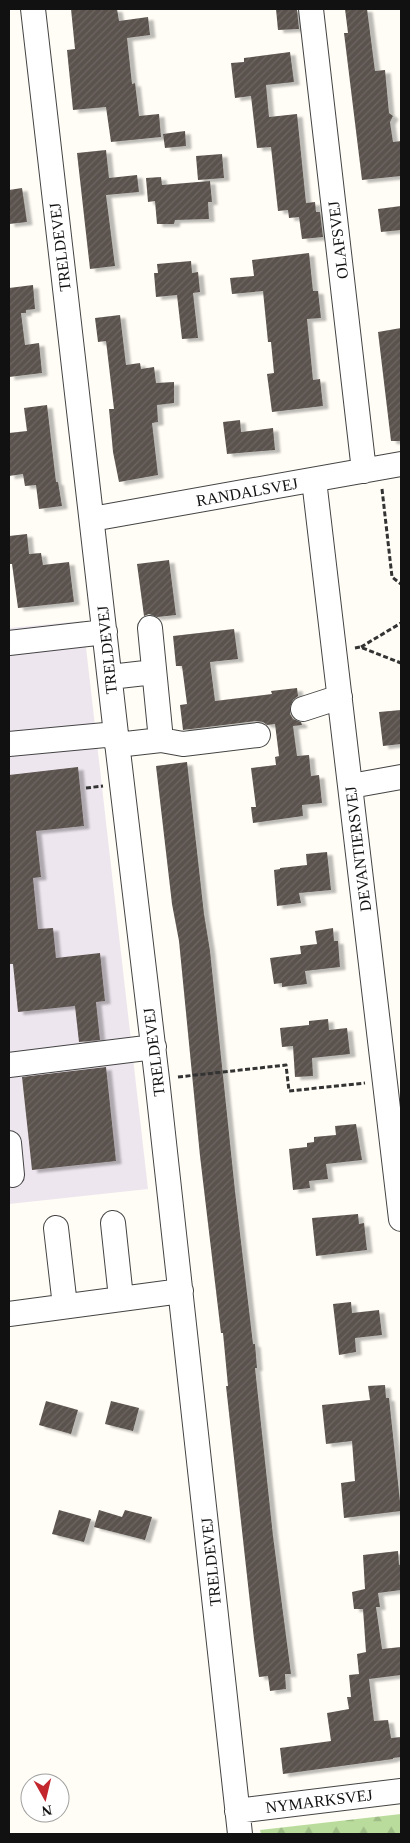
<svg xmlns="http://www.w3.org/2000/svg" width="410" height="1843" viewBox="0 0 410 1843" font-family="'Times New Roman',serif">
<defs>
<pattern id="forest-firs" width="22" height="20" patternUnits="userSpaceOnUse" patternTransform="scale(1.25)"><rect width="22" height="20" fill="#b9dc9c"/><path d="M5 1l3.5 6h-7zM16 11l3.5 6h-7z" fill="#9ebc85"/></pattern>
<pattern id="building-hatch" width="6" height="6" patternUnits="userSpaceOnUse" patternTransform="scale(1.25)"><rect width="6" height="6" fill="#5a524d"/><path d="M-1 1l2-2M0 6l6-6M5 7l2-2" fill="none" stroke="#6d6662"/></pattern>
<filter id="shadow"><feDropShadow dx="5.5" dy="3" stdDeviation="1" flood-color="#0004"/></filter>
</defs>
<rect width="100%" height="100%" fill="#fffdf5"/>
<path fill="#eee6ef" d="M 83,621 L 148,1189 L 9,1204 L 9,628 Z"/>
<path fill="url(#forest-firs)" d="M 401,1814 L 401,1834 L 261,1834 L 260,1830 Z"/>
<path fill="url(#building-hatch)" filter="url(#shadow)" d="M 71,9 L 117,9 L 119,21 L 148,17 L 150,35 L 127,38 L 132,84 L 135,83 L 139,116 L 159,114 L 161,137 L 111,142 L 106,107 L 73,110 L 67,50 L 75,49 Z
M 276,9 L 297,9 L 299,29 L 278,30 Z
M 345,9 L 367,9 L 375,71 L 385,70 L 389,113 L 393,116 L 390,122 L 393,142 L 401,141 L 401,176 L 362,180 L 344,33 L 348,33 Z
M 290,52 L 294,82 L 266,85 L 269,117 L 297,114 L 306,203 L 315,202 L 316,212 L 320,212 L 323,237 L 302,239 L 299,217 L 289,218 L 288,210 L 278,211 L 271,147 L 257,148 L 251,96 L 235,98 L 231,63 L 244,62 L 244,58 Z
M 185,131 L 186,146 L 165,148 L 163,134 Z
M 106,150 L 109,178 L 137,175 L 139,192 L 106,195 L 115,266 L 90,269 L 77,153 Z
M 222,154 L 224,178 L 198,180 L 196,156 Z
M 161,177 L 162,185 L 210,181 L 212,202 L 208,202 L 209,219 L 175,220 L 174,224 L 157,224 L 155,201 L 148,202 L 146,178 Z
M 22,188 L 27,222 L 9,224 L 9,190 Z
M 401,206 L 401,230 L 381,232 L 378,209 Z
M 309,253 L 313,291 L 318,291 L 321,318 L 307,319 L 313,380 L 320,379 L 323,406 L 272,412 L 267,374 L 274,373 L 271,342 L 268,342 L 263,291 L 232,294 L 230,278 L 254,276 L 252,260 Z
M 191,261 L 192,273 L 198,272 L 200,292 L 193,293 L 198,338 L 182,339 L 177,295 L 156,297 L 154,273 L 158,273 L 157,264 Z
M 33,285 L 35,309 L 26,310 L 26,313 L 21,313 L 25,345 L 39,343 L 42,373 L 9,377 L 9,288 Z
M 120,315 L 126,365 L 140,363 L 141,369 L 154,367 L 156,383 L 174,382 L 174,403 L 157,405 L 158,422 L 152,423 L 158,475 L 119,482 L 113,452 L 109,409 L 114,409 L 106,341 L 98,342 L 95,318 Z
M 401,328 L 401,441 L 391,441 L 378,332 Z
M 47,405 L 56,482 L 58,482 L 62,506 L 39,509 L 36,485 L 25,486 L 23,474 L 9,476 L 9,433 L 27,431 L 24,408 Z
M 240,420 L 241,432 L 273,428 L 275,450 L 227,454 L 223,422 Z
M 27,534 L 29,554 L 41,553 L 43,565 L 69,562 L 74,602 L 18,608 L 12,564 L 9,564 L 9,536 Z
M 169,560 L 176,615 L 157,617 L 149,614 L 144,616 L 137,564 Z
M 234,629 L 238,659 L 210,662 L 215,701 L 272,694 L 271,691 L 297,688 L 298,696 L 293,700 L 290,707 L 290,714 L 293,719 L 301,722 L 302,725 L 293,726 L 297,756 L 309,755 L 311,776 L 319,775 L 322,803 L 302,805 L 303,816 L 253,823 L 251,807 L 256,807 L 251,768 L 276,765 L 275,757 L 279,756 L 275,724 L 267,725 L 263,722 L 256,721 L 183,730 L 180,705 L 187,704 L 182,666 L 176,666 L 173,636 Z
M 401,710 L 401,744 L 383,746 L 379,712 Z
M 187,762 L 204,914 L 210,951 L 235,1191 L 253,1344 L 255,1344 L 257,1368 L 255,1368 L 273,1536 L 291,1674 L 285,1674 L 286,1689 L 270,1691 L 268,1676 L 259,1677 L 254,1639 L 226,1386 L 228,1386 L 223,1333 L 221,1333 L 200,1156 L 179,941 L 172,904 L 156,766 Z
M 78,767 L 84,826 L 36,831 L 41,877 L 33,878 L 38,929 L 53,928 L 56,958 L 100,953 L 105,1001 L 96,1002 L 100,1040 L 79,1042 L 75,1006 L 18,1012 L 13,964 L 9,964 L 9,775 Z
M 327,852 L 331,890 L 299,893 L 301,903 L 277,906 L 274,870 L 280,869 L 280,868 L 307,865 L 306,854 Z
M 333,928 L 334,941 L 338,941 L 340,967 L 305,971 L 307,984 L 282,987 L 282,983 L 274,984 L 270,958 L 301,954 L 300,946 L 317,944 L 315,931 Z
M 328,1019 L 329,1030 L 347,1028 L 350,1054 L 312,1058 L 313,1076 L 295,1077 L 293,1046 L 282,1047 L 280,1028 L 309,1025 L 309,1021 Z
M 106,1067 L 116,1161 L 32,1170 L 22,1077 Z
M 356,1124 L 362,1160 L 326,1164 L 328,1179 L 309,1181 L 310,1188 L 293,1190 L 289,1149 L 307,1147 L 307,1143 L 314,1142 L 314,1137 L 336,1135 L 335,1126 Z
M 358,1214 L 359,1224 L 364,1223 L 367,1250 L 316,1256 L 312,1218 Z
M 351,1302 L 352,1313 L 379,1310 L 382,1335 L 355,1338 L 356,1352 L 339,1355 L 333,1304 Z
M 385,1385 L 386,1398 L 389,1398 L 401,1511 L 344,1518 L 341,1483 L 355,1481 L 352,1441 L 326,1444 L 322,1405 L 370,1400 L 368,1386 Z
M 46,1401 L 78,1410 L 71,1434 L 39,1425 Z
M 111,1401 L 139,1408 L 133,1431 L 105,1424 Z
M 59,1510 L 91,1519 L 84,1542 L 52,1534 Z
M 99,1510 L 122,1517 L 125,1510 L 152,1517 L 145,1540 L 94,1527 Z
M 398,1551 L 399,1565 L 401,1564 L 401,1590 L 378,1593 L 380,1607 L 376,1607 L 382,1649 L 401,1647 L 401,1675 L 369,1679 L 374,1721 L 388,1720 L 391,1738 L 401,1737 L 401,1757 L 393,1758 L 393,1759 L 283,1774 L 280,1748 L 331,1741 L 327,1713 L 349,1709 L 347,1697 L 351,1697 L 349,1675 L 359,1674 L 357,1654 L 366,1652 L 363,1609 L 354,1609 L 352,1592 L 365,1589 L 363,1555 Z"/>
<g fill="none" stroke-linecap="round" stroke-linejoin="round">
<g stroke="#444" stroke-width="26">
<path id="minor" d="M 33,9 L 116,734 L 157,1079 L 240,1834
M 311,9 L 364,471
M 314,480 L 401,1219
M 92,519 L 401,464
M 9,643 L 105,632
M 110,677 L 154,672
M 303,709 L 340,697
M 161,740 L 183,744 L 258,735
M 9,744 L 116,734
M 117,745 L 161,740 L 150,628
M 351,786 L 401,777
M 9,1065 L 154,1047
M 9,1143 L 12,1175
M 113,1223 L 121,1298
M 56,1228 L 65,1306
M 9,1314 L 181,1291
M 237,1811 L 401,1791"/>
</g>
<path stroke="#333" stroke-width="3" stroke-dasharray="5 2.5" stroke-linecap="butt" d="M 382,489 L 392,577 L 401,584
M 361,647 L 401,623
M 355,648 L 360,647 L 401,663
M 86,788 L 103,786
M 178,1077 L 286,1065 L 289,1091 L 365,1083"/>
<use href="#minor" stroke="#fff" stroke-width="24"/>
</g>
<g text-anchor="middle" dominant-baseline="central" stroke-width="5" stroke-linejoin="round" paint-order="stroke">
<g font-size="16" fill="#111" stroke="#fff">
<text transform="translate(338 240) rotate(-97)">OLAFSVEJ</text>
<text transform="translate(60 247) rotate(-97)">TRELDEVEJ</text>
<text transform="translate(247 492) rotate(-10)">RANDALSVEJ</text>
<text transform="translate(107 650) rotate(-96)">TRELDEVEJ</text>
<text transform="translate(358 849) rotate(-97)">DEVANTIERSVEJ</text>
<text transform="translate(154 1052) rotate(-97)">TRELDEVEJ</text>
<text transform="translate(211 1562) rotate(-96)">TRELDEVEJ</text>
<text transform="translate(319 1801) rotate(-7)">NYMARKSVEJ</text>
</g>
</g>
<rect width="410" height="1843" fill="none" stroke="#111111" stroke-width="20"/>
<g transform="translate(45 1798) rotate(172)"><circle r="24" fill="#ffffff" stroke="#a0a0a0"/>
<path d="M0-4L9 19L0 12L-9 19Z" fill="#c4262e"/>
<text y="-8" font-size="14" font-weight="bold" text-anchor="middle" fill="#111111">N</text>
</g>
</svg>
